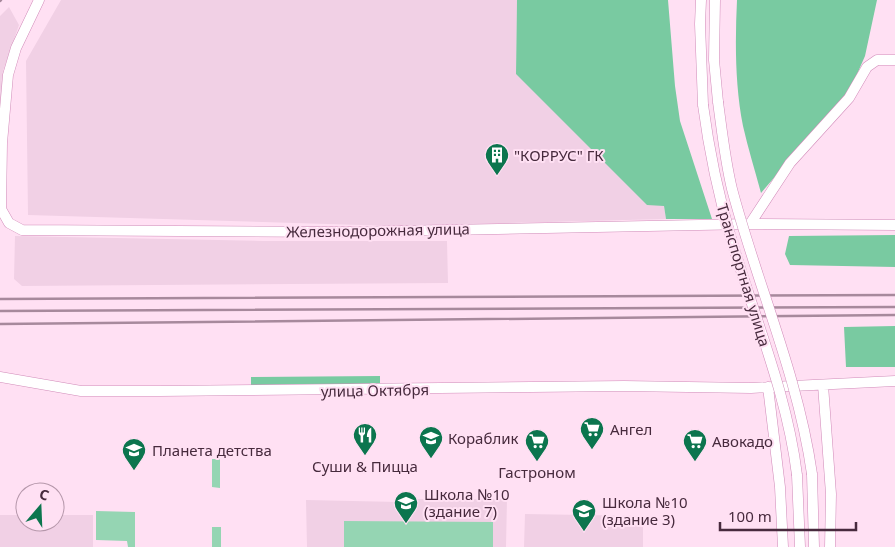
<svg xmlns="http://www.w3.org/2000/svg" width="895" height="547" viewBox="0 0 895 547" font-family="'Noto Sans',sans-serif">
<rect width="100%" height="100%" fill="#ffe0f3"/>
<path fill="#f1d0e5" d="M 61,0 L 517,0 L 516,74 L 664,206 L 666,219 L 394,226 L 28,215 L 26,61 Z
M 9,7 L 19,25 L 3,71 L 0,107 L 0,16 Z
M 15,236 L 263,241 L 447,241 L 448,283 L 22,286 L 14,279 Z
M 412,499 L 507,499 L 506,547 L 307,547 L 306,500 L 399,502 Z
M 525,514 L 643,516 L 643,547 L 524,547 Z
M 0,515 L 25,515 L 25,522 L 55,522 L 55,515 L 93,515 L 93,547 L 0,547 Z"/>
<path fill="#95d5b3" d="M 212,459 L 220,459 L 220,488 L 212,487 Z
M 96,511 L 135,512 L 135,547 L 128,547 L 127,541 L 96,540 Z
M 344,521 L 493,522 L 493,547 L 344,547 Z
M 212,527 L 221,527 L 221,547 L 212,547 Z"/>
<path fill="#79caa1" d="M 517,0 L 668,0 L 675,86 L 680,121 L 712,219 L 666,219 L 664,206 L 647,205 L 516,74 Z
M 737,0 L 877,0 L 865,56 L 851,88 L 761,193 C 755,171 748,148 743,126 C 735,85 735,42 737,0 Z
M 895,235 L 895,267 L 790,265 L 785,254 L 789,236 Z
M 895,326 L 895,367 L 846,367 L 844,327 Z
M 380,376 L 380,385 L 251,386 L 251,377 Z"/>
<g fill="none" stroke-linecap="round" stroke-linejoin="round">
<g stroke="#d18bb9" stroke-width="11">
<path id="minor" d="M 39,0 L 16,48 L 8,75 L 2,143 L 1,209 L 9,223 L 22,230 L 349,232 L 750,224 L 895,225
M 701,0 L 700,24 L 703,105
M 715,0 L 714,60 L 718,102
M 750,224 L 790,163 L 849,98 L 867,67 L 877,60 L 895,60
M 0,377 L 81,391 L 160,391 L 624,386 L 751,388 L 895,381
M 823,385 L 831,494 L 830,547
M 768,387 L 780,487 L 783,547
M 812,474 L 814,547
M 797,475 L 800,547"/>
</g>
<use href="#minor" stroke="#fff" stroke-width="10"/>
<path stroke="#a7899c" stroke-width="2.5" d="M 0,1 L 1,0
M 0,299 L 895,295
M 0,311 L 895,307
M 0,324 L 895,315"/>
<g stroke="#d18bb9" stroke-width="11" stroke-linecap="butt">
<path id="minor-bridge" d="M 718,102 C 722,131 725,160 732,189 C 757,284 798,375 812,474
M 703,105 C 709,150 718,194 731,238 C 754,317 787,393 797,475"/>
</g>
<use href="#minor-bridge" stroke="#fff" stroke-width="10"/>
</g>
<defs>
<g id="building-pin" transform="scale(1.25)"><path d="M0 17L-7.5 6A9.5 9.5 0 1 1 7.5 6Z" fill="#0c754e" stroke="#ffe0f3"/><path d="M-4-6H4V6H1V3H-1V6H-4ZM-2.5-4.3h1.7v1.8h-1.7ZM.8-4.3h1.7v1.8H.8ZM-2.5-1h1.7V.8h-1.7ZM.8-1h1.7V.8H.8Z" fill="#fff"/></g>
<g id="supermarket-pin" transform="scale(1.25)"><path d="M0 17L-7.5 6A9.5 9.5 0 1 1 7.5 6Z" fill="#0c754e" stroke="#ffe0f3"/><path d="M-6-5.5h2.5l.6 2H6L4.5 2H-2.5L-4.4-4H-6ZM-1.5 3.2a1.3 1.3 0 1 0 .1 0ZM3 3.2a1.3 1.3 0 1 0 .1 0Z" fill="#fff"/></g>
<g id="restaurant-pin" transform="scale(1.25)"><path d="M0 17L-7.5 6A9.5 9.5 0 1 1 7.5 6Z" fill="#0c754e" stroke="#ffe0f3"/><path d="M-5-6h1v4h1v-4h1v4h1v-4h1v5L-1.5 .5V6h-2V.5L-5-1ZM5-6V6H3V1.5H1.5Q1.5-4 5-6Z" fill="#fff"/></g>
<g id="school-pin" transform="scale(1.25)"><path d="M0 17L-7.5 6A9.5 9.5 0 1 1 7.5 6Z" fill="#0c754e" stroke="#ffe0f3"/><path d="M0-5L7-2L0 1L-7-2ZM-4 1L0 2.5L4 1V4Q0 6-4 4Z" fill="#fff"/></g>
</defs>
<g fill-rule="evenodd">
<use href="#building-pin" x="497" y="155"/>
<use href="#supermarket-pin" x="592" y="429"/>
<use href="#restaurant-pin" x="365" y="435"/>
<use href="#school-pin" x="431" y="438"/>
<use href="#supermarket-pin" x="537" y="441"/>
<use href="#supermarket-pin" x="695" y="441"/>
<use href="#school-pin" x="134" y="450"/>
<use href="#school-pin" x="406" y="503"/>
<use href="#school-pin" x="584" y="511"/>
</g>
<g text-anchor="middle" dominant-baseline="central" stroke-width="4" stroke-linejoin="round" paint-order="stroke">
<g font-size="15" fill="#472a3d" stroke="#ffe0f3" text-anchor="start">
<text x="514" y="155">"КОРРУС" ГК</text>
<text x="610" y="429">Ангел</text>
<text x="448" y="438">Кораблик</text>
<text x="712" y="441">Авокадо</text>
<text x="152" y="450">Планета детства</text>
<text x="365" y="466" text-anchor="middle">Суши &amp; Пицца</text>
<text x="537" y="472" text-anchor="middle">Гастроном</text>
<text x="424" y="494">Школа №10<tspan x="424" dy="17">(здание 7)</tspan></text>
<text x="602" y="502">Школа №10<tspan x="602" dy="17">(здание 3)</tspan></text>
</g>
<g font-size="15" fill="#472a3d" stroke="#ffe0f3">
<text transform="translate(378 230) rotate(-1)">Железнодорожная улица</text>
<text transform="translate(744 275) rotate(73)">Транспортная улица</text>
<text transform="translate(375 390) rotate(-1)">улица Октября</text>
</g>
</g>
<g transform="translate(40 507) rotate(19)"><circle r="24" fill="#ffe0f3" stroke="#b597aa"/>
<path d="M0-4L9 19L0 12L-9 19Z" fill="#0c754e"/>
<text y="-8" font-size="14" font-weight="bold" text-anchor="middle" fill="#472a3d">С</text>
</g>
<path d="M720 522v8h136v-8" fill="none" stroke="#472a3d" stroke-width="2.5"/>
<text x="728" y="522" font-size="15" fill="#472a3d" stroke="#ffe0f3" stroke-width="4" paint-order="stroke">100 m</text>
</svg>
